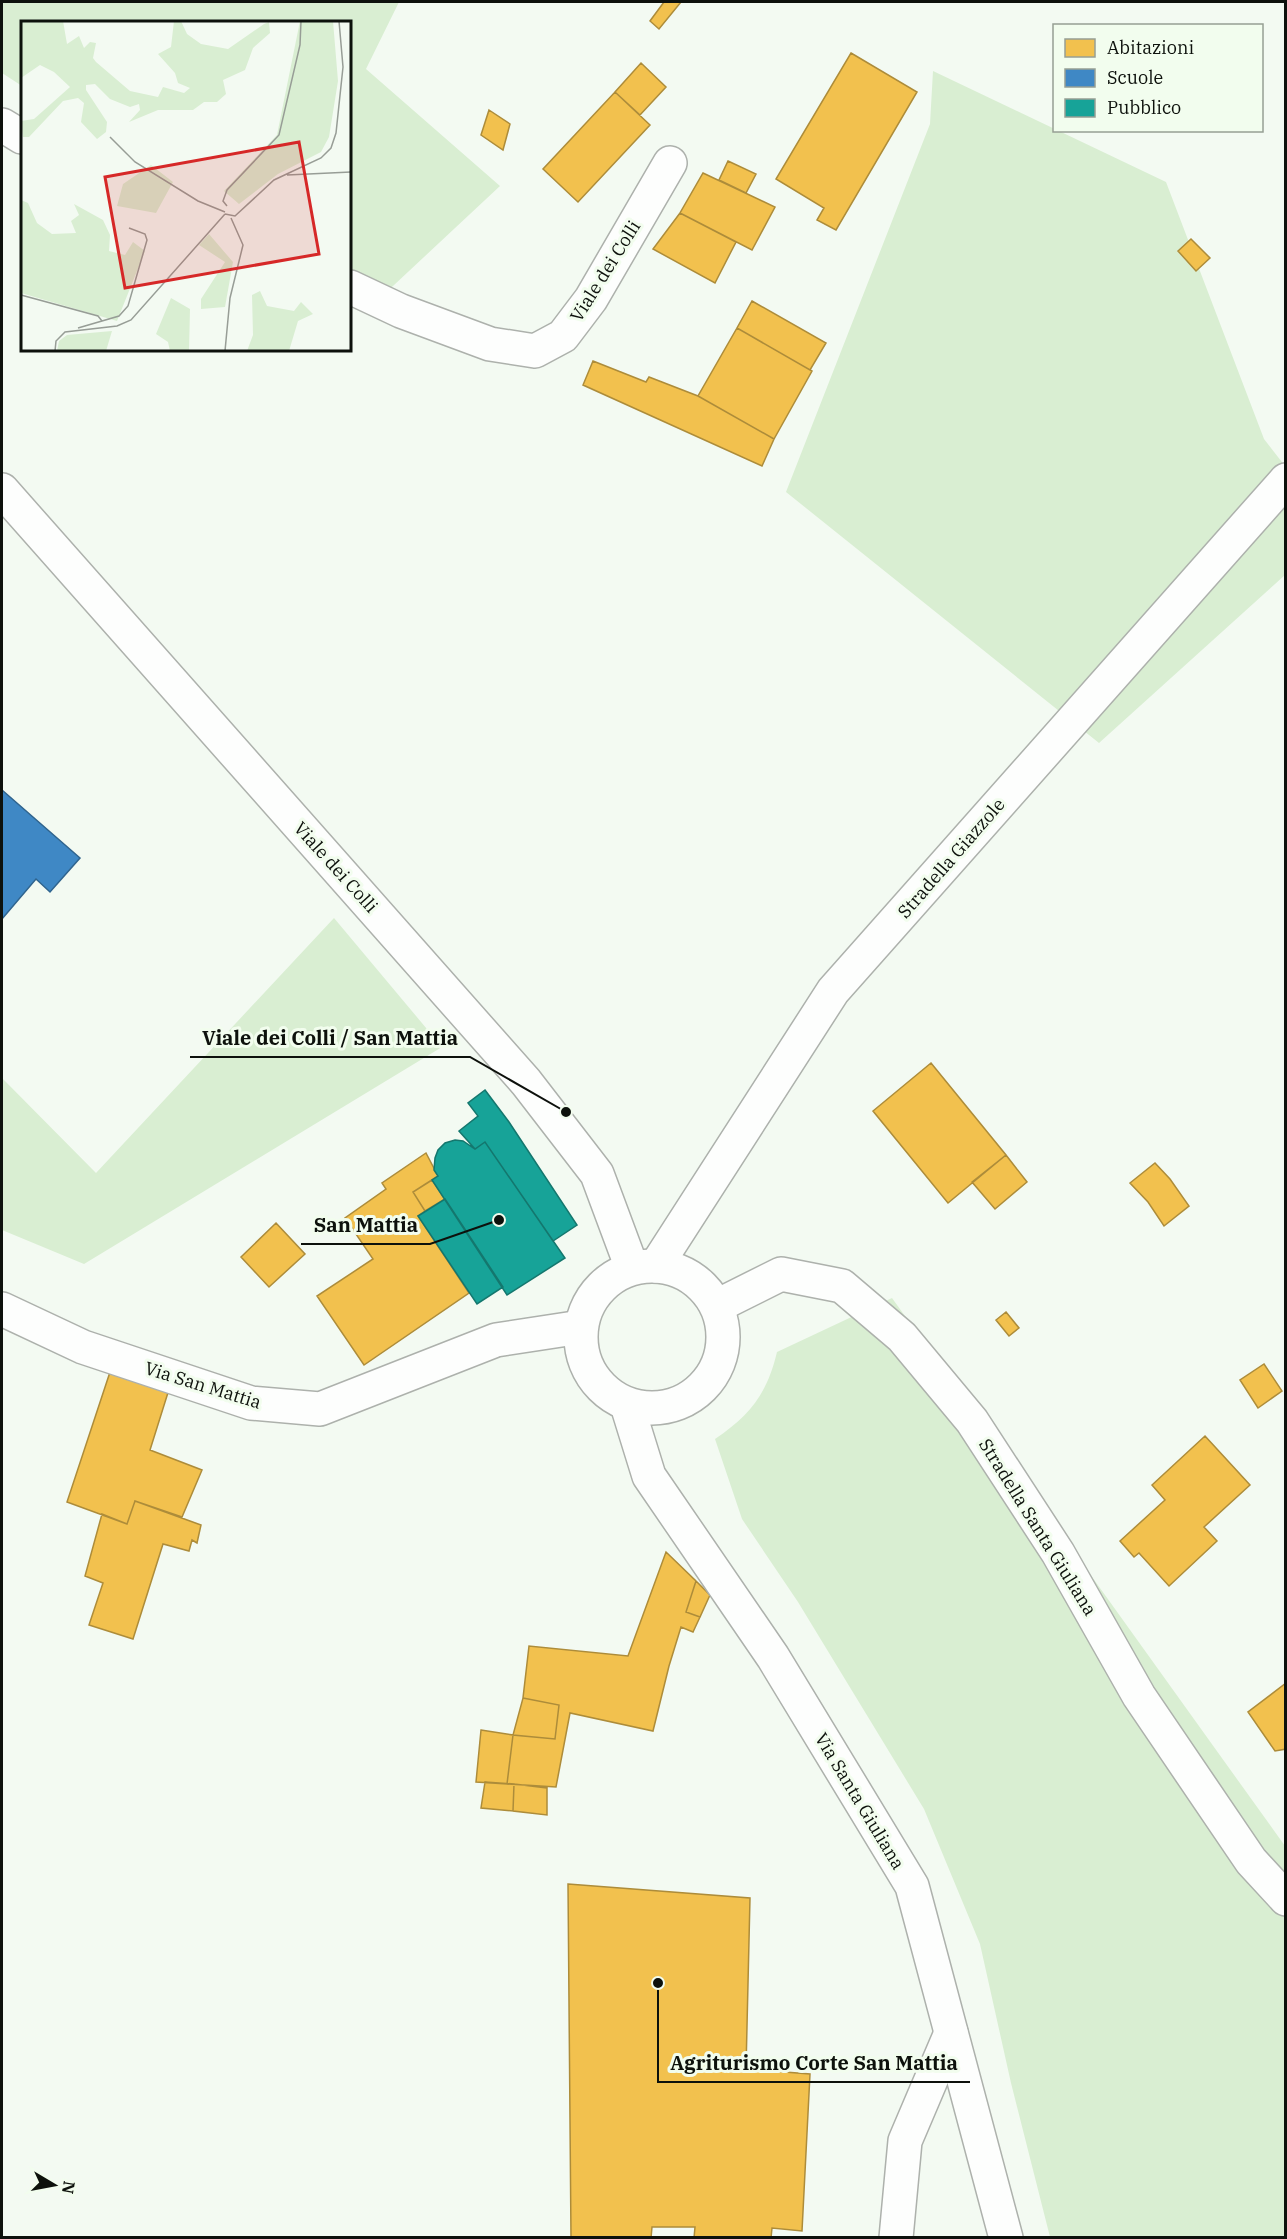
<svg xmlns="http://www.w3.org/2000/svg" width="1287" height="2239" viewBox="0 0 1287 2239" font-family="'IBM Plex Serif',serif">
<rect width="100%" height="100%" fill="#f3faf2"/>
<path fill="#d9eed2" d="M 2,2 L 399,2 L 366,69 L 500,186 L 378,300 L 350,285 L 350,22 L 22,22 L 22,86 L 2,73 Z
M 933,71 L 1166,182 L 1264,439 L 1285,466 L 1285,575 L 1099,743 L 786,492 L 930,124 Z
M 334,918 L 442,1047 L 84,1264 L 2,1230 L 2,1078 L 96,1173 Z
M 892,1298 L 1285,1846 L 1285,2237 L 1050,2237 L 1011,2083 L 980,1944 L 924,1809 L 798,1602 L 742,1519 L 715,1439 C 750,1415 767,1394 777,1352 Z"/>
<path fill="#f2c14e" stroke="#ad8c3a" stroke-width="1.5" d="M 664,2 L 681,2 L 659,29 L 650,21 Z
M 851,53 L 917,92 L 836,230 L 817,220 L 824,208 L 776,179 Z
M 641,63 L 666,87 L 640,115 L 615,92 Z
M 615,92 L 650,125 L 578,202 L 543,169 Z
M 489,110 L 510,124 L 503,150 L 481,135 Z
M 728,161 L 756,174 L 746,193 L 719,180 Z
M 703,173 L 775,207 L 752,250 L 680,213 Z
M 680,213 L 736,242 L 715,283 L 653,249 Z
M 1191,239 L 1210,258 L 1196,271 L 1178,251 Z
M 752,301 L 826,343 L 810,370 L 737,328 Z
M 737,328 L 812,371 L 774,439 L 698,396 Z
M 593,361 L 646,382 L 649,377 L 698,396 L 774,439 L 762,466 L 583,385 Z
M 931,1063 L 1006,1155 L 948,1203 L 873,1111 Z
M 426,1153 L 438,1176 L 413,1192 L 425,1211 L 418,1216 L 469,1293 L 364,1365 L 317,1296 L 373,1259 L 345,1218 L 386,1189 L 382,1183 Z
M 1006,1155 L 1027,1182 L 995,1209 L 972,1182 Z
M 1155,1163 L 1170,1179 L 1189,1206 L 1164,1226 L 1148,1202 L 1130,1183 Z
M 432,1180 L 445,1199 L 425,1211 L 413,1192 Z
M 276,1223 L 305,1254 L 269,1287 L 241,1257 Z
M 1006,1312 L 1019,1328 L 1009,1336 L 996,1320 Z
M 113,1363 L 171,1383 L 150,1450 L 202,1470 L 182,1517 L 135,1501 L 127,1524 L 67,1502 Z
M 1264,1364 L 1282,1391 L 1258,1408 L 1240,1380 Z
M 1205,1436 L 1250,1485 L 1204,1527 L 1217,1541 L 1169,1586 L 1139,1553 L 1134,1557 L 1120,1541 L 1165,1500 L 1152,1485 Z
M 135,1501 L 201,1525 L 197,1543 L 192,1540 L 189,1551 L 163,1544 L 133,1639 L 89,1625 L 103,1583 L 85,1576 L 102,1514 L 127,1524 Z
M 666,1552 L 696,1581 L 686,1612 L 700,1617 L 693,1632 L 681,1627 L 669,1666 L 653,1731 L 570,1713 L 556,1787 L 507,1784 L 513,1735 L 555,1739 L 559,1705 L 523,1698 L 529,1646 L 628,1656 Z
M 696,1581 L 710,1595 L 700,1617 L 686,1612 Z
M 1286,1683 L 1286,1749 L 1275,1751 L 1248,1712 Z
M 523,1698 L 559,1705 L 555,1739 L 513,1735 Z
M 481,1730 L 513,1735 L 507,1784 L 476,1782 Z
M 485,1782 L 514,1784 L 513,1811 L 481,1808 Z
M 514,1784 L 547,1788 L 547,1815 L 513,1811 Z
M 568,1884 L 750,1898 L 746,2069 L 810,2074 L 802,2231 L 772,2228 L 771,2238 L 694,2238 L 695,2227 L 652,2227 L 651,2238 L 571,2238 Z"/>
<path fill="#3f88c5" stroke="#30648e" stroke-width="1.5" d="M 2,790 L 80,858 L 50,892 L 36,879 L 2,919 Z"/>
<path fill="#17a398" stroke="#14776e" stroke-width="1.5" d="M 485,1090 L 509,1122 L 577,1225 L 553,1241 L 485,1142 L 475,1149 L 459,1131 L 478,1116 L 468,1103 Z
M 455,1140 L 463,1141 L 475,1149 L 485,1142 L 565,1258 L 507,1295 L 432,1180 L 438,1176 L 434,1170 L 435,1158 L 438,1150 L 445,1143 Z
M 445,1199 L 503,1287 L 477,1304 L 418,1216 Z"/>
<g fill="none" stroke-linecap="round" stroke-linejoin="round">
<g stroke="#adb1ac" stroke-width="36">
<path id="minor" d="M 2,125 L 22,137
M 350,287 L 401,311 L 490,344 L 535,351 L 563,336 L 591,299 L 670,163
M 656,1266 L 833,991 L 1286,480
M 717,1306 L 781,1274 L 842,1286 L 902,1337 L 972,1421 L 1058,1553 L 1139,1696 L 1251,1861 L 1286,1899
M 2,1309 L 83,1347 L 251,1403 L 320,1409 L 496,1340 L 581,1327
M 896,2238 L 905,2141 L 951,2033"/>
</g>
<g stroke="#adb1ac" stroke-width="36">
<path id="tertiary" d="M 2,490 L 526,1082 L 597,1174 L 632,1268
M581 1337a71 71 0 1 1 142 0a71 71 0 1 1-142 0Z
M 627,1405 L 649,1476 L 773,1657 L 912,1886 L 1006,2238"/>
</g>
<use href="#minor" stroke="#fdfefd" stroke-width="33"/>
<use href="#tertiary" stroke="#fdfefd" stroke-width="33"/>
</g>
<g text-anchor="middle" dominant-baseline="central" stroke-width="6" stroke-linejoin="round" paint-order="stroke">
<g font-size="18" fill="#0d110c" stroke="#f2fdee">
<text transform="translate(605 271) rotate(-58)">Viale dei Colli</text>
<text transform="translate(951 858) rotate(-49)">Stradella Giazzole</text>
<text transform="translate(336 867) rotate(48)">Viale dei Colli</text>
<text transform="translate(203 1385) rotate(17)">Via San Mattia</text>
<text transform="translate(1038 1527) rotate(58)">Stradella Santa Giuliana</text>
<text transform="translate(860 1801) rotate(59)">Via Santa Giuliana</text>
</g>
</g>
<g transform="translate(21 21)">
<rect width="330" height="330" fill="#f3faf2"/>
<path d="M 0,0 L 42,0 L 46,23 L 58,15 L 63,27 L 69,21 L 75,22 L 72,37 L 75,41 L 109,70 L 137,76 L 142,66 L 163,72 L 169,67 L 157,62 L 154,52 L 137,33 L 150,26 L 153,0 L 160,0 L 166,13 L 180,23 L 207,28 L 243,3 L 248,1 L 249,12 L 232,27 L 224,49 L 202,59 L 205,73 L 196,81 L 183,81 L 172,89 L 137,89 L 108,101 L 119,89 L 118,83 L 109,86 L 89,78 L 74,63 L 65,64 L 65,69 L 86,101 L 85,111 L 76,118 L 60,101 L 63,82 L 57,77 L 42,80 L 8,116 L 2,116 L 0,100 L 13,98 L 49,66 L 33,51 L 19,44 L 0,57 ZM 279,0 L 312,0 L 317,60 L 308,116 L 300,131 L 257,153 L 218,183 L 203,170 L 256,114 ZM 130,144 L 152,161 L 135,192 L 96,185 L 102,163 ZM 0,179 L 7,182 L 16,202 L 31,213 L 55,212 L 50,200 L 58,194 L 53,183 L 82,199 L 89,214 L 88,230 L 104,234 L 112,221 L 124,230 L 96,300 L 0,272 ZM 188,213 L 212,241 L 204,286 L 180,288 L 180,278 L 204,241 L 178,224 ZM 239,270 L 246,285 L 273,290 L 280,281 L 292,293 L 277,300 L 268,330 L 226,330 L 232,314 L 231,274 ZM 150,277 L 169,288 L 168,330 L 149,330 L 147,321 L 135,313 ZM 91,310 L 85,330 L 36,330 L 38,320 L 46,314 Z" fill="#d9eed2"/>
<path fill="none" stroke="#979d96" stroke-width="1.5" d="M 89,116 L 114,141 L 177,180 L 204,191M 266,154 L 330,151M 206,185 L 202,180 L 206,169 L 258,114 L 279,24 L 280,0M 204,193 L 214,195 L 253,159 L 300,137 L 310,127 L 315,112 L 322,46 L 318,0M 0,274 L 77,295 L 81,300M 57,307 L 98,295 L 107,285 L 126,219 L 124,213 L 108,207M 34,330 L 35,320 L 44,311 L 96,305 L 110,299 L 204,193M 204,330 L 209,277 L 222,224 L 210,197"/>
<path fill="#d62828" fill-opacity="0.15" stroke="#d62828" stroke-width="3" d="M 278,121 L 298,233 L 104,267 L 84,156 Z"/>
<rect width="330" height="330" fill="none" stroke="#0d110c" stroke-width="3"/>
</g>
<path fill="none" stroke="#0d110c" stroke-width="2" d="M566 1112L470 1057H190M499 1220L430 1244H301M658 1983L658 2082H970"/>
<g fill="#0d110c" stroke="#f2fdee" stroke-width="2">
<circle cx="566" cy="1112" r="6"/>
<circle cx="499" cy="1220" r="6"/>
<circle cx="658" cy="1983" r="6"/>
</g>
<g font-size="20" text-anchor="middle" font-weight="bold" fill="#0d110c" stroke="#f2fdee" stroke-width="6" stroke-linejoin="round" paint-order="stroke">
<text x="330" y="1045">Viale dei Colli / San Mattia</text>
<text x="366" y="1232">San Mattia</text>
<text x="814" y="2070">Agriturismo Corte San Mattia</text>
</g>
<rect width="1287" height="2239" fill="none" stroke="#0d110c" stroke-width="6"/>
<rect x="1053" y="24" width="210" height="108" fill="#f2fdee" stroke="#969f94" stroke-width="1.5"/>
<rect x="1065" y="39" width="30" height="18" fill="#f2c14e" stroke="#969f94" stroke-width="1.5"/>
<text x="1107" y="54" font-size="18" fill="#0d110c">Abitazioni</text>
<rect x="1065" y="69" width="30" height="18" fill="#3f88c5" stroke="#969f94" stroke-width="1.5"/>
<text x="1107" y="84" font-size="18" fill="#0d110c">Scuole</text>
<rect x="1065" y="99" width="30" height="18" fill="#17a398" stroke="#969f94" stroke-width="1.5"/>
<text x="1107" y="114" font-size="18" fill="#0d110c">Pubblico</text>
<g transform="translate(54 2185) rotate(100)" stroke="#f2fdee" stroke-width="4.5" paint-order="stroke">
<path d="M0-4.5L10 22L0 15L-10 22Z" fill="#0d110c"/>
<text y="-9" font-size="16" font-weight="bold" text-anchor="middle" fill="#0d110c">N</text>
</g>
</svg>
